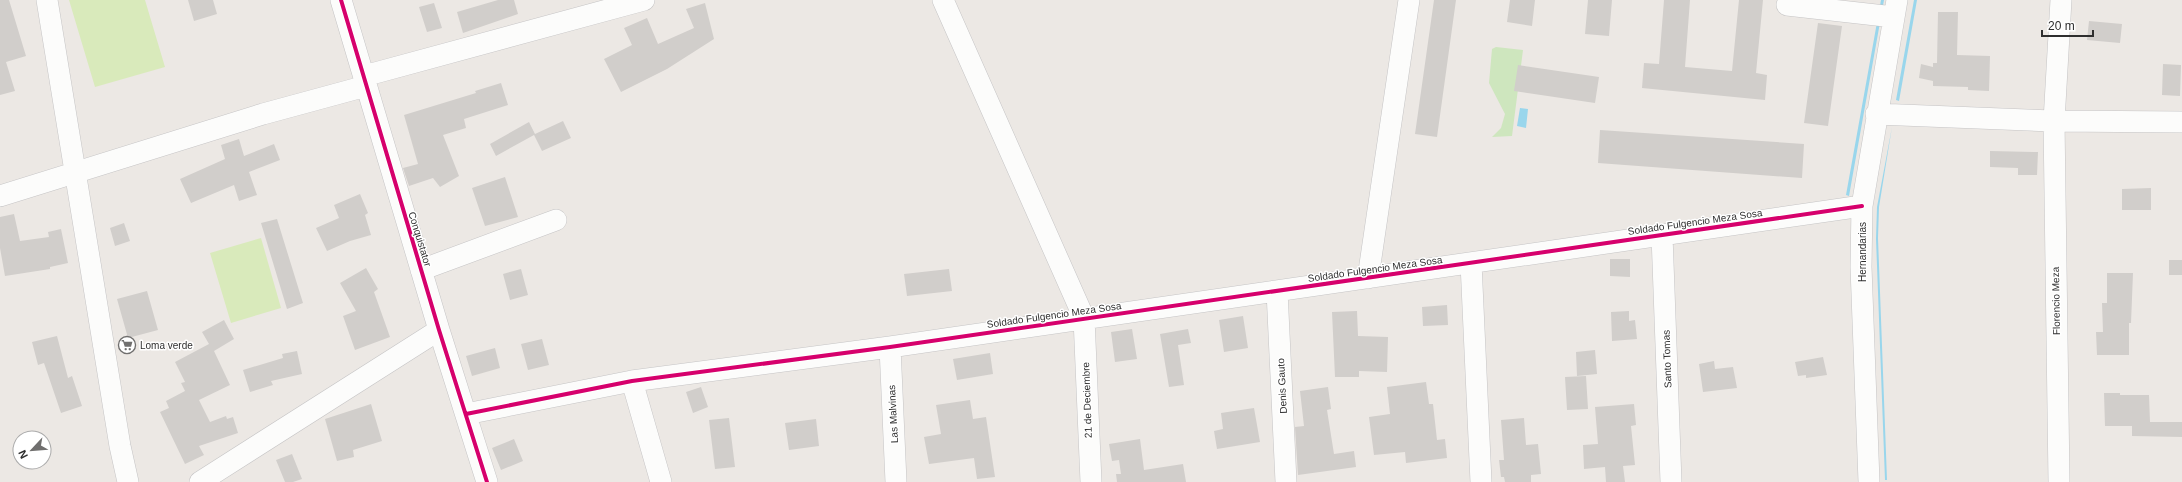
<svg xmlns="http://www.w3.org/2000/svg" width="2182" height="482" viewBox="0 0 2182 482" font-family="Helvetica,sans-serif">
<rect width="100%" height="100%" fill="#ece8e4"/>
<path fill="#cee6be" d="M 1496,47 L 1523,50 L 1512,136 L 1492,137 L 1501,128 L 1505,114 L 1489,83 L 1492,49 Z"/>
<path fill="#d9eabb" d="M 69,0 L 145,0 L 165,67 L 95,87 Z
M 261,238 L 281,308 L 231,323 L 210,253 Z"/>
<path fill="#99d6ec" d="M 1881,0 L 1884,0 L 1849,196 L 1846,195 Z
M 1914,0 L 1917,0 L 1899,101 L 1896,100 Z
M 1520,108 L 1528,109 L 1526,128 L 1517,126 Z
M 1892,127 L 1879,207 L 1878,238 L 1887,480 L 1885,480 L 1876,239 L 1877,207 Z"/>
<path fill="#d1cecb" d="M 0,0 L 9,0 L 26,56 L 6,62 L 15,91 L 0,95 Z
M 188,0 L 213,0 L 217,14 L 194,21 Z
M 498,0 L 514,0 L 518,14 L 463,33 L 457,12 Z
M 1434,0 L 1456,0 L 1437,137 L 1415,134 Z
M 1510,0 L 1535,0 L 1532,26 L 1507,22 Z
M 1588,0 L 1612,0 L 1609,36 L 1585,34 Z
M 1664,0 L 1690,0 L 1685,67 L 1732,71 L 1739,0 L 1763,0 L 1756,73 L 1767,75 L 1765,100 L 1642,88 L 1644,63 L 1659,64 Z
M 434,3 L 442,28 L 427,32 L 419,7 Z
M 705,3 L 714,39 L 667,69 L 621,92 L 604,59 L 632,45 L 624,28 L 647,18 L 658,44 L 694,28 L 686,9 Z
M 1938,12 L 1958,12 L 1957,55 L 1990,56 L 1989,91 L 1968,90 L 1968,87 L 1933,86 L 1933,81 L 1919,78 L 1921,64 L 1933,67 L 1933,63 L 1937,63 Z
M 2089,21 L 2122,24 L 2120,43 L 2087,40 Z
M 1818,23 L 1842,26 L 1828,126 L 1804,123 Z
M 2163,64 L 2181,65 L 2180,96 L 2162,95 Z
M 1518,65 L 1599,77 L 1595,103 L 1514,91 Z
M 501,83 L 508,105 L 464,119 L 466,128 L 443,135 L 459,176 L 440,187 L 433,178 L 409,186 L 403,168 L 418,164 L 404,115 L 476,93 L 475,91 Z
M 563,121 L 571,138 L 542,151 L 534,135 L 496,156 L 490,144 L 529,122 L 535,134 Z
M 1600,130 L 1804,144 L 1802,178 L 1598,163 Z
M 239,139 L 244,156 L 274,144 L 280,160 L 249,172 L 257,195 L 239,201 L 234,185 L 191,203 L 180,179 L 225,159 L 221,145 Z
M 1990,151 L 2038,152 L 2037,175 L 2018,175 L 2018,168 L 1990,167 Z
M 505,177 L 518,217 L 485,226 L 472,188 Z
M 2151,188 L 2151,210 L 2122,210 L 2122,189 Z
M 360,194 L 368,213 L 365,215 L 371,235 L 350,241 L 327,251 L 316,228 L 339,218 L 334,205 Z
M 14,214 L 20,241 L 49,237 L 48,232 L 61,229 L 68,263 L 50,267 L 50,269 L 5,276 L 0,248 L 0,217 Z
M 277,219 L 303,303 L 287,309 L 261,223 Z
M 124,223 L 130,241 L 115,246 L 110,228 Z
M 1610,259 L 1630,259 L 1630,277 L 1610,276 Z
M 2169,260 L 2182,260 L 2182,275 L 2169,275 Z
M 366,268 L 378,289 L 374,292 L 390,337 L 355,350 L 343,316 L 356,311 L 340,283 Z
M 521,269 L 528,295 L 510,300 L 503,274 Z
M 949,269 L 952,291 L 907,296 L 904,274 Z
M 2107,273 L 2133,273 L 2131,323 L 2129,323 L 2129,355 L 2097,355 L 2096,332 L 2103,332 L 2102,303 L 2107,303 Z
M 147,291 L 158,330 L 128,338 L 117,299 Z
M 1447,305 L 1448,325 L 1423,326 L 1422,307 Z
M 1357,311 L 1358,336 L 1388,337 L 1387,372 L 1359,371 L 1359,377 L 1335,377 L 1332,312 Z
M 1629,311 L 1629,321 L 1635,320 L 1637,339 L 1612,341 L 1611,312 Z
M 1243,316 L 1248,348 L 1224,352 L 1219,320 Z
M 224,320 L 234,339 L 214,351 L 230,385 L 199,400 L 210,422 L 226,416 L 227,419 L 233,417 L 238,433 L 199,446 L 204,455 L 185,464 L 160,412 L 169,408 L 166,401 L 185,391 L 181,383 L 185,382 L 175,362 L 209,344 L 202,332 Z
M 1132,329 L 1137,359 L 1115,362 L 1111,332 Z
M 1188,329 L 1191,343 L 1178,345 L 1184,385 L 1169,387 L 1160,334 Z
M 57,336 L 68,378 L 72,376 L 82,406 L 61,413 L 44,363 L 38,365 L 32,342 Z
M 542,339 L 549,365 L 528,370 L 521,344 Z
M 495,348 L 500,368 L 472,376 L 466,356 Z
M 1595,350 L 1597,374 L 1577,376 L 1576,352 Z
M 297,351 L 302,374 L 271,381 L 273,385 L 250,392 L 243,370 L 283,358 L 282,354 Z
M 990,353 L 993,374 L 957,380 L 953,359 Z
M 1823,357 L 1827,375 L 1806,378 L 1806,375 L 1798,376 L 1795,362 Z
M 1714,361 L 1715,369 L 1733,367 L 1737,388 L 1703,392 L 1699,364 Z
M 1586,376 L 1588,409 L 1567,410 L 1565,377 Z
M 1426,382 L 1429,404 L 1433,404 L 1437,440 L 1445,439 L 1447,458 L 1406,463 L 1405,452 L 1374,455 L 1369,417 L 1390,414 L 1387,387 Z
M 701,387 L 708,407 L 693,413 L 686,392 Z
M 1328,387 L 1331,409 L 1327,410 L 1334,454 L 1354,451 L 1356,467 L 1298,475 L 1295,427 L 1304,426 L 1300,391 Z
M 2104,393 L 2120,393 L 2120,395 L 2149,395 L 2150,422 L 2182,422 L 2182,437 L 2132,436 L 2132,426 L 2105,426 Z
M 970,400 L 973,419 L 986,417 L 995,477 L 977,479 L 974,458 L 929,464 L 924,437 L 941,434 L 936,405 Z
M 371,404 L 382,441 L 353,450 L 354,457 L 337,461 L 325,419 Z
M 1634,404 L 1636,425 L 1631,426 L 1635,465 L 1623,466 L 1625,482 L 1606,482 L 1605,467 L 1584,469 L 1583,445 L 1598,444 L 1595,407 Z
M 1254,408 L 1260,442 L 1217,449 L 1214,431 L 1223,429 L 1221,413 Z
M 729,418 L 735,467 L 715,469 L 709,420 Z
M 1524,418 L 1526,445 L 1538,444 L 1541,474 L 1531,475 L 1531,482 L 1505,482 L 1504,477 L 1501,477 L 1499,460 L 1504,460 L 1501,420 Z
M 816,419 L 819,446 L 789,450 L 785,423 Z
M 514,439 L 523,461 L 501,470 L 492,448 Z
M 1140,439 L 1144,470 L 1183,464 L 1186,482 L 1117,482 L 1116,474 L 1121,474 L 1119,460 L 1112,461 L 1109,444 Z
M 292,454 L 302,479 L 293,482 L 285,482 L 276,460 Z"/>
<g fill="none" stroke-linecap="round" stroke-linejoin="round">
<g stroke="#c5c4c5" stroke-width="22">
<path id="minor" d="M 47,0 L 120,446 L 128,482
M 341,0 L 439,330 L 487,482
M 943,0 L 1084,318 L 1091,482
M 1787,5 L 1894,17
M 364,76 L 644,0
M 1876,114 L 2054,121 L 2182,122
M 0,196 L 263,114 L 366,86
M 1662,235 L 1671,482
M 1471,263 L 1481,482
M 421,270 L 556,220
M 1368,278 L 1409,0
M 1277,291 L 1286,482
M 890,347 L 896,482
M 632,381 L 661,482
M 466,414 L 632,381 L 890,347 L 1862,206
M 200,482 L 439,330
M 1869,482 L 1861,267 L 1862,206 L 1897,0
M 2059,482 L 2054,121 L 2061,0"/>
</g>
<use href="#minor" stroke="#fcfcfb" stroke-width="21"/>
<g stroke="#fff" stroke-width="6">
<path id="cycleway" d="M 341,0 L 439,330 L 487,482
M 466,414 L 632,381 L 890,347 L 1862,206"/>
</g>
<use href="#cycleway" stroke="#d6006c" stroke-width="4"/>
</g>
<defs>
<g id="supermarket-ring" transform="scale(0.9)"><circle r="9.5" fill="#fff" stroke="#706f6e" stroke-width="1.5"/><path d="M-6-5.5h2.5l.6 2H6L4.5 2H-2.5L-4.4-4H-6ZM-1.5 3.2a1.3 1.3 0 1 0 .1 0ZM3 3.2a1.3 1.3 0 1 0 .1 0Z" fill="#706f6e"/></g>
</defs>
<g fill-rule="evenodd">
<use href="#supermarket-ring" x="127" y="345"/>
</g>
<g text-anchor="middle" dominant-baseline="central" stroke-width="3" stroke-linejoin="round" paint-order="stroke">
<g font-size="10" fill="#2e2e2e" stroke="#fff">
<text transform="translate(1695 222) rotate(-8)">Soldado Fulgencio Meza Sosa</text>
<text transform="translate(420 239) rotate(73)">Conquistator</text>
<text transform="translate(1862 252) rotate(-90)">Hernandarias</text>
<text transform="translate(1375 269) rotate(-8)">Soldado Fulgencio Meza Sosa</text>
<text transform="translate(2056 301) rotate(-91)">Florencio Meza</text>
<text transform="translate(1054 315) rotate(-8)">Soldado Fulgencio Meza Sosa</text>
<text transform="translate(1667 359) rotate(-92)">Santo Tomas</text>
<text transform="translate(1282 386) rotate(-93)">Denis Gauto</text>
<text transform="translate(1087 400) rotate(-92)">21 de Deciembre</text>
<text transform="translate(893 414) rotate(-93)">Las Malvinas</text>
</g>
<g font-size="10" fill="#2e2e2e" stroke="#fff" text-anchor="start">
<text x="140" y="345">Loma verde</text>
</g>
</g>
<g transform="translate(32 450) rotate(244)"><circle r="19" fill="#ffffff" stroke="#ababab"/>
<path d="M0-3L7 15L0 10L-7 15Z" fill="#706f6e"/>
<text y="-6" font-size="11" font-weight="bold" text-anchor="middle" fill="#2e2e2e">N</text>
</g>
<path d="M2042 30v6h51v-6" fill="none" stroke="#2e2e2e" stroke-width="2"/>
<text x="2048" y="30" font-size="12" fill="#2e2e2e" stroke="#ffffff" stroke-width="3" paint-order="stroke">20 m</text>
</svg>
